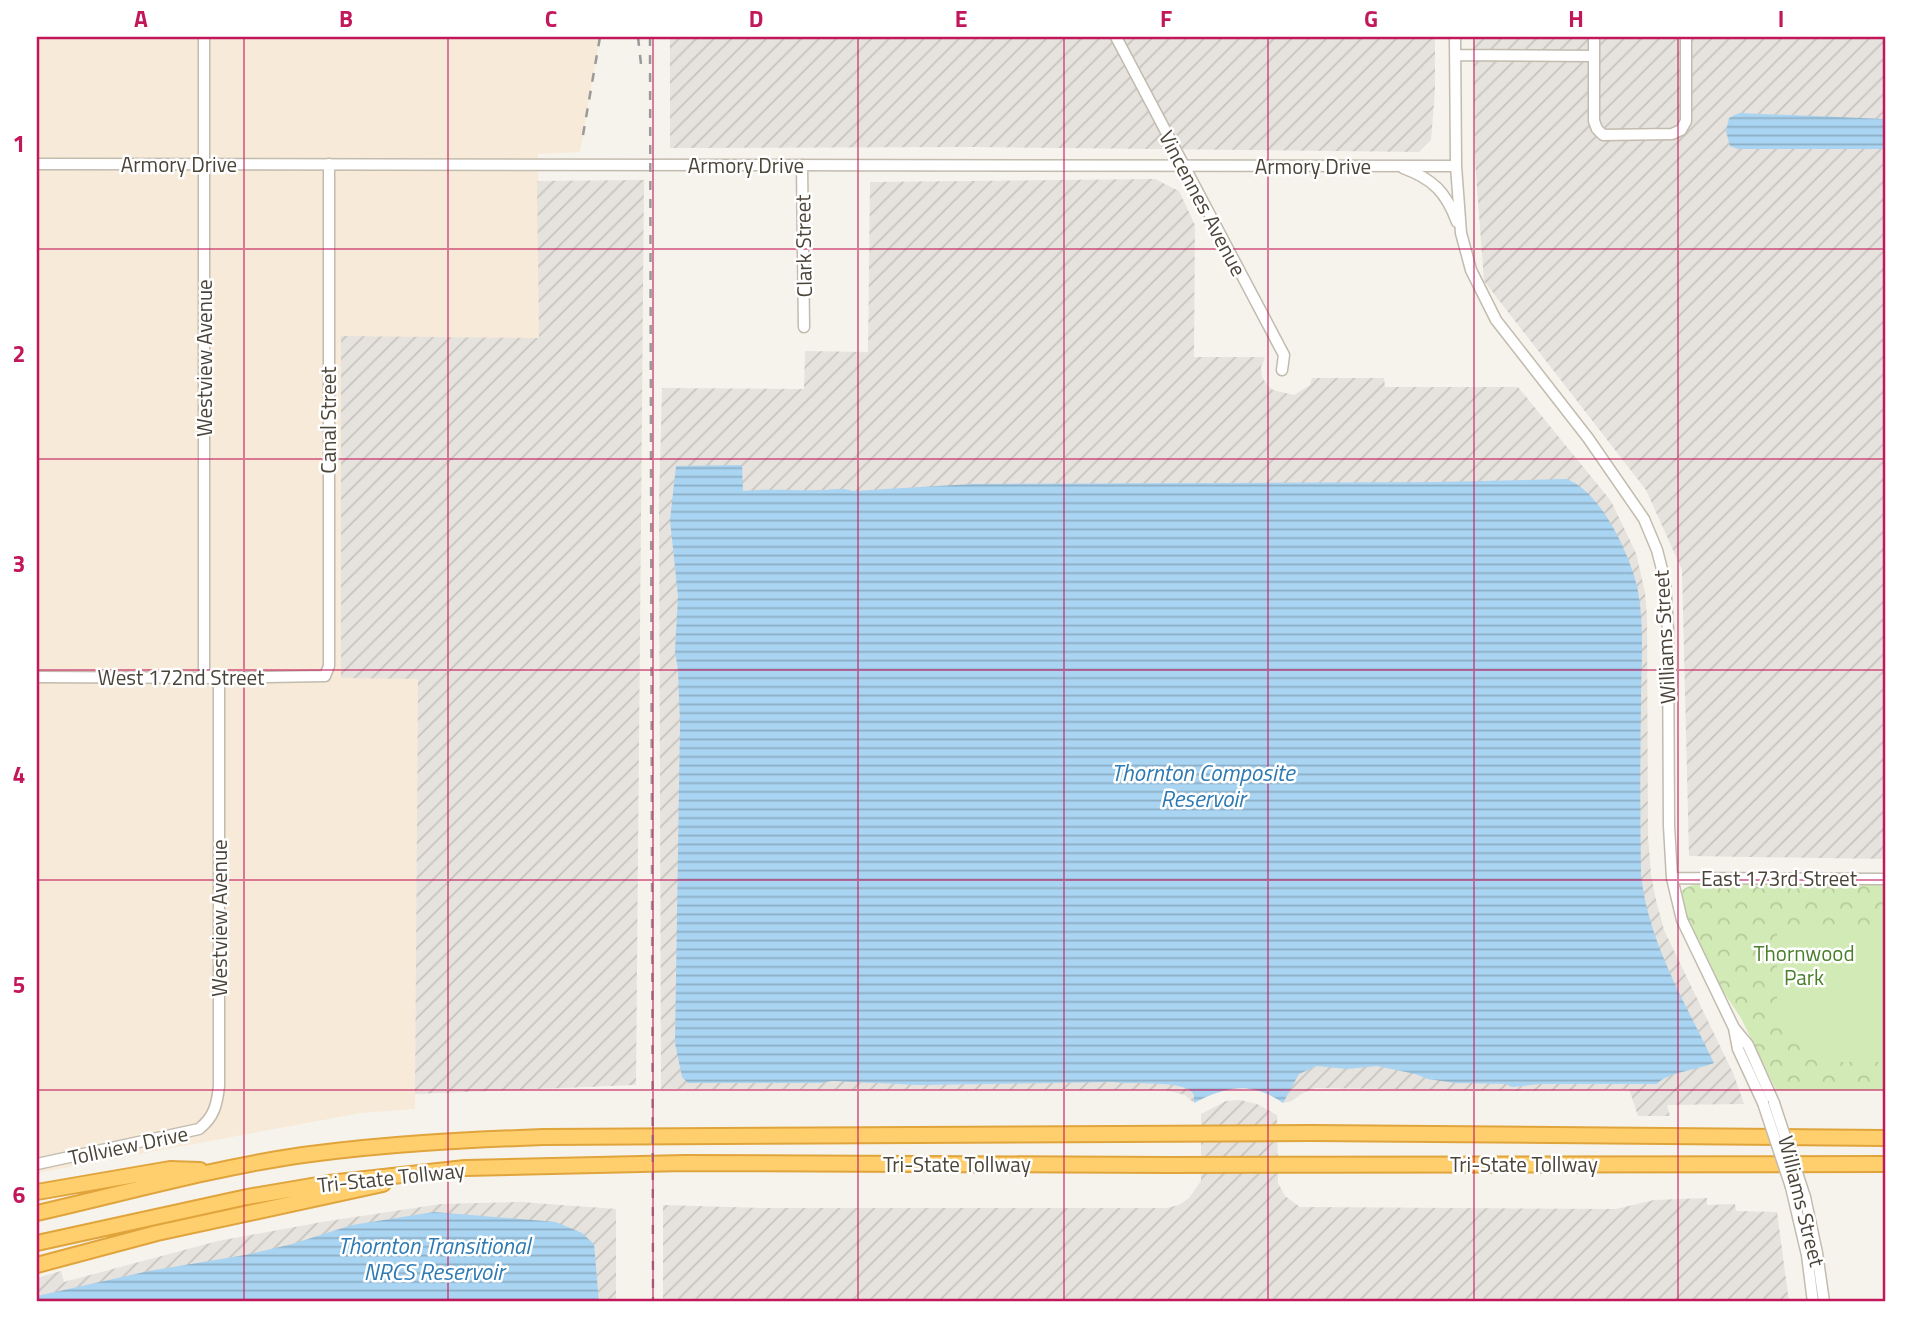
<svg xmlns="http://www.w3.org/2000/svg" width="1922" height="1339" viewBox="0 0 1922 1339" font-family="'Titillium Web',sans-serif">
<defs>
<pattern id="industrial-furrows" width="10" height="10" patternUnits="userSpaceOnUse" patternTransform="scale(1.75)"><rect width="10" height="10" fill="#e6e2dd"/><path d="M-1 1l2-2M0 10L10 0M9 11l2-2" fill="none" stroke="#c7c3be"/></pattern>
<pattern id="park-crowns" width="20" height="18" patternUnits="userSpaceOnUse" patternTransform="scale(1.75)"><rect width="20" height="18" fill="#d2eab5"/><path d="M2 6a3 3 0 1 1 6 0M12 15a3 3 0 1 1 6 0" fill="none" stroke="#b6ca9c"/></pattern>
<pattern id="water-rules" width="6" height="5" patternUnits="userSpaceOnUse" patternTransform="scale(1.75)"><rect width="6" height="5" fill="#a9d4f2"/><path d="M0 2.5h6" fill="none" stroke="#8caec5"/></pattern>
</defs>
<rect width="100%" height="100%" fill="#f6f3ec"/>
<path fill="#f7ead8" d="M 37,37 L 600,37 L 580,152 L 538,154 L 539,339 L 341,337 L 341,678 L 418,678 L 415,1109 L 361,1113 L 37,1173 Z"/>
<path fill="url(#industrial-furrows)" d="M 670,37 L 1435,37 L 1435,90 L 1431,140 L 1419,152 L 972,147 L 670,148 Z
M 1473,37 L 1885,37 L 1885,859 L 1689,856 L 1682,570 L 1646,490 L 1484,281 L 1475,161 Z
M 1155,179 L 1179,191 L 1195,225 L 1194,357 L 1265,357 L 1261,367 L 1262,377 L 1267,385 L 1273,390 L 1294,395 L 1310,385 L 1312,378 L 1384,378 L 1385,387 L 1518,387 L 1611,501 L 1636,553 L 1645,592 L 1647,616 L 1648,836 L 1651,875 L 1656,900 L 1664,930 L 1734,1075 L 1744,1104 L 1667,1105 L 1670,1116 L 1638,1116 L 1629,1089 L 1517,1091 L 1315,1088 L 1304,1092 L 1292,1101 L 1283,1103 L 1271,1094 L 1256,1089 L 1239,1088 L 1216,1091 L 1194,1103 L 1185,1095 L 1165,1090 L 661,1089 L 659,502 L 662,388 L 804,389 L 805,351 L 868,352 L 870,182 Z
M 644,180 L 636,1085 L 415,1094 L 418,679 L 341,678 L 341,336 L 539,338 L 537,181 Z
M 1240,1100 L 1257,1104 L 1277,1115 L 1278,1183 L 1285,1196 L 1300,1207 L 1616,1209 L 1654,1200 L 1707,1198 L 1707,1205 L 1735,1204 L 1736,1211 L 1777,1212 L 1789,1302 L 663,1302 L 663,1205 L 762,1208 L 1167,1208 L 1179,1205 L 1189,1198 L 1201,1181 L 1201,1114 L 1226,1101 Z
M 521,1202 L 616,1209 L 616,1302 L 37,1302 L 37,1278 L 61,1271 L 64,1282 L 218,1241 L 322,1222 L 441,1204 Z"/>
<path fill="url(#park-crowns)" d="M 1704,883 L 1885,884 L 1885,1105 L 1883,1090 L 1776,1090 L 1741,1018 L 1714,978 L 1672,905 C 1677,890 1690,884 1704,883 Z"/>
<path fill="#d2eab5" d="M 1777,929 L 1885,929 L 1885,1062 L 1823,1062 L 1808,1055 L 1783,1030 L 1777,1012 Z"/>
<path fill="url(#water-rules)" d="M 1739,113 L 1885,119 L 1885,149 L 1738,149 L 1730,146 L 1726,131 L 1729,118 Z
M 742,465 L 743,491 C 771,488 793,491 820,490 C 832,490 842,487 853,491 L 972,484 L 1437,482 L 1566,479 C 1600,490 1629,553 1637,586 C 1645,624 1641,665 1641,704 C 1640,761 1640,818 1641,874 C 1648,942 1685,1002 1714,1063 C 1700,1069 1665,1073 1657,1084 L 1539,1084 L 1512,1087 L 1506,1084 L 1455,1083 L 1428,1079 L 1415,1074 L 1377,1066 L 1347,1069 L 1317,1066 L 1299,1074 L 1283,1103 C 1251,1081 1227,1086 1194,1103 C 1194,1098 1195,1095 1192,1092 C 1181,1080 1131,1085 1113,1082 L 919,1085 L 832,1081 L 822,1083 L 688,1083 L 682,1077 L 675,1043 L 680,724 L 678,670 L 675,651 L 678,596 L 670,520 L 676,466 Z
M 434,1212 L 556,1222 L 582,1233 L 594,1244 L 599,1302 L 37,1302 L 37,1296 L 149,1271 L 245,1255 L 292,1244 L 352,1225 Z"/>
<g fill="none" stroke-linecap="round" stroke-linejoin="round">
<g stroke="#c2bbae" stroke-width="13">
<path id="minor" d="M 204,37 L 204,678
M 1116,37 L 1284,355 L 1282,370
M 1455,37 L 1456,166 L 1461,233 L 1471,270 L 1496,320 L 1588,438 L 1644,519 L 1657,550 L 1665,581 L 1668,631 L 1669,826 L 1672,878 L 1682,920 L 1734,1028 L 1748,1045 L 1774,1103
M 1594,37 L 1594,121 L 1597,129 L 1603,135 L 1672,134 L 1681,130 L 1686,121 L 1686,37
M 1455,55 L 1594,56
M 37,164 L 1456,166
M 802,165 L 804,327
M 1403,168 C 1433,179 1446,192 1457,222
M 37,677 L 219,678 L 325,676 L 329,666 L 329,164
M 1672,878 L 1885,879
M 1734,1028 L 1738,1049 L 1763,1103
M 37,1164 L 199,1129 C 214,1117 217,1105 219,1086 L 219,678
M 1791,1187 L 1807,1255 L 1813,1302
M 1805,1197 L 1817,1253 L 1824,1302"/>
</g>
<g stroke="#e0a43c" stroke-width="18">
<path id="highway" d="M 37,1192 L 170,1169 L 200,1170
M 37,1213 C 125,1193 213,1168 303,1155 C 383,1144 463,1140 543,1137 L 1311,1133 L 1885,1138
M 37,1243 L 247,1197 L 329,1183 L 465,1168 L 685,1163 L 1168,1165 L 1885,1164
M 37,1265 L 157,1233 L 383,1184"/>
</g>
<use href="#minor" stroke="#fff" stroke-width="10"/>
<use href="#highway" stroke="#ffcf6e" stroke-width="14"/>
<path stroke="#9a9a9a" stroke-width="2.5" stroke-dasharray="9 9" stroke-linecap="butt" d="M 638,37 L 641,64
M 650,37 L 653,1302
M 583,135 L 600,37"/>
<g stroke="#c2bbae" stroke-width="13" stroke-linecap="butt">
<path id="minor-bridge" d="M 1763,1103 L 1791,1187
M 1774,1103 L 1805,1197"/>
</g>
<use href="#minor-bridge" stroke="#fff" stroke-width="10"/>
</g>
<path fill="none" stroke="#c2185b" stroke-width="2" stroke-opacity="0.55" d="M 244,37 L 244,1302M 448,37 L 448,1302M 653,37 L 653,1302M 858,37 L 858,1302M 1064,37 L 1064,1302M 1268,37 L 1268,1302M 1474,37 L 1474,1302M 1678,37 L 1678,1302M 37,249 L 1885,249M 37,459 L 1885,459M 37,670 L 1885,670M 37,880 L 1885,880M 37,1090 L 1885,1090"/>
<g text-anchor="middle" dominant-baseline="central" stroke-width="5" stroke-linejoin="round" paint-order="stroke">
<g font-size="21" fill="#4b4439" stroke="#fff">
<text x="179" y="164">Armory Drive</text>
<text x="746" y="165">Armory Drive</text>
<text x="1313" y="166">Armory Drive</text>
<text transform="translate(1203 203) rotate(62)">Vincennes Avenue</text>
<text transform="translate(803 246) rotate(-91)">Clark Street</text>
<text transform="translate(204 358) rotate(-90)">Westview Avenue</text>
<text transform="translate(328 420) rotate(-90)">Canal Street</text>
<text transform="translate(1664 637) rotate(-93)">Williams Street</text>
<text x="181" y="677">West 172nd Street</text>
<text x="1779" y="878">East 173rd Street</text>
<text transform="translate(219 918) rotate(-90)">Westview Avenue</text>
<text transform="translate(128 1145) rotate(-12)">Tollview Drive</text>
<text x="957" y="1164">Tri-State Tollway</text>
<text x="1524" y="1164">Tri-State Tollway</text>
<text transform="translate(391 1177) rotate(-6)">Tri-State Tollway</text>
<text transform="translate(1802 1201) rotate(76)">Williams Street</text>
</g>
<g font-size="21" fill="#4a7f2a" stroke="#fff">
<text x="1804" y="953">Thornwood<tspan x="1804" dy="24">Park</tspan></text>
</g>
<g font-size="23" font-style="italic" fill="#2e7ab2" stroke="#fff">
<text x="1203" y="772">Thornton Composite<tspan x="1203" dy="26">Reservoir</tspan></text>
<text x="434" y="1245">Thornton Transitional<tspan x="434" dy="26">NRCS Reservoir</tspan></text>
</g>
</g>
<rect width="1922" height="1339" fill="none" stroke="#ffffff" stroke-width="77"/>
<rect x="38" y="38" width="1846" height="1262" fill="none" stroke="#c2185b" stroke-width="2.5"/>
<g font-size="23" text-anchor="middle" font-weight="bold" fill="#c2185b">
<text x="141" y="27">A</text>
<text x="346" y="27">B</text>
<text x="551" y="27">C</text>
<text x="756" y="27">D</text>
<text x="961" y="27">E</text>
<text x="1166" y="27">F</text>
<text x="1371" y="27">G</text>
<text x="1576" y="27">H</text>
<text x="1781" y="27">I</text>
<text x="19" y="152">1</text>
<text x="19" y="362">2</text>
<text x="19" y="572">3</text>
<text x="19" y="783">4</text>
<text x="19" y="993">5</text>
<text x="19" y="1203">6</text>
</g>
</svg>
